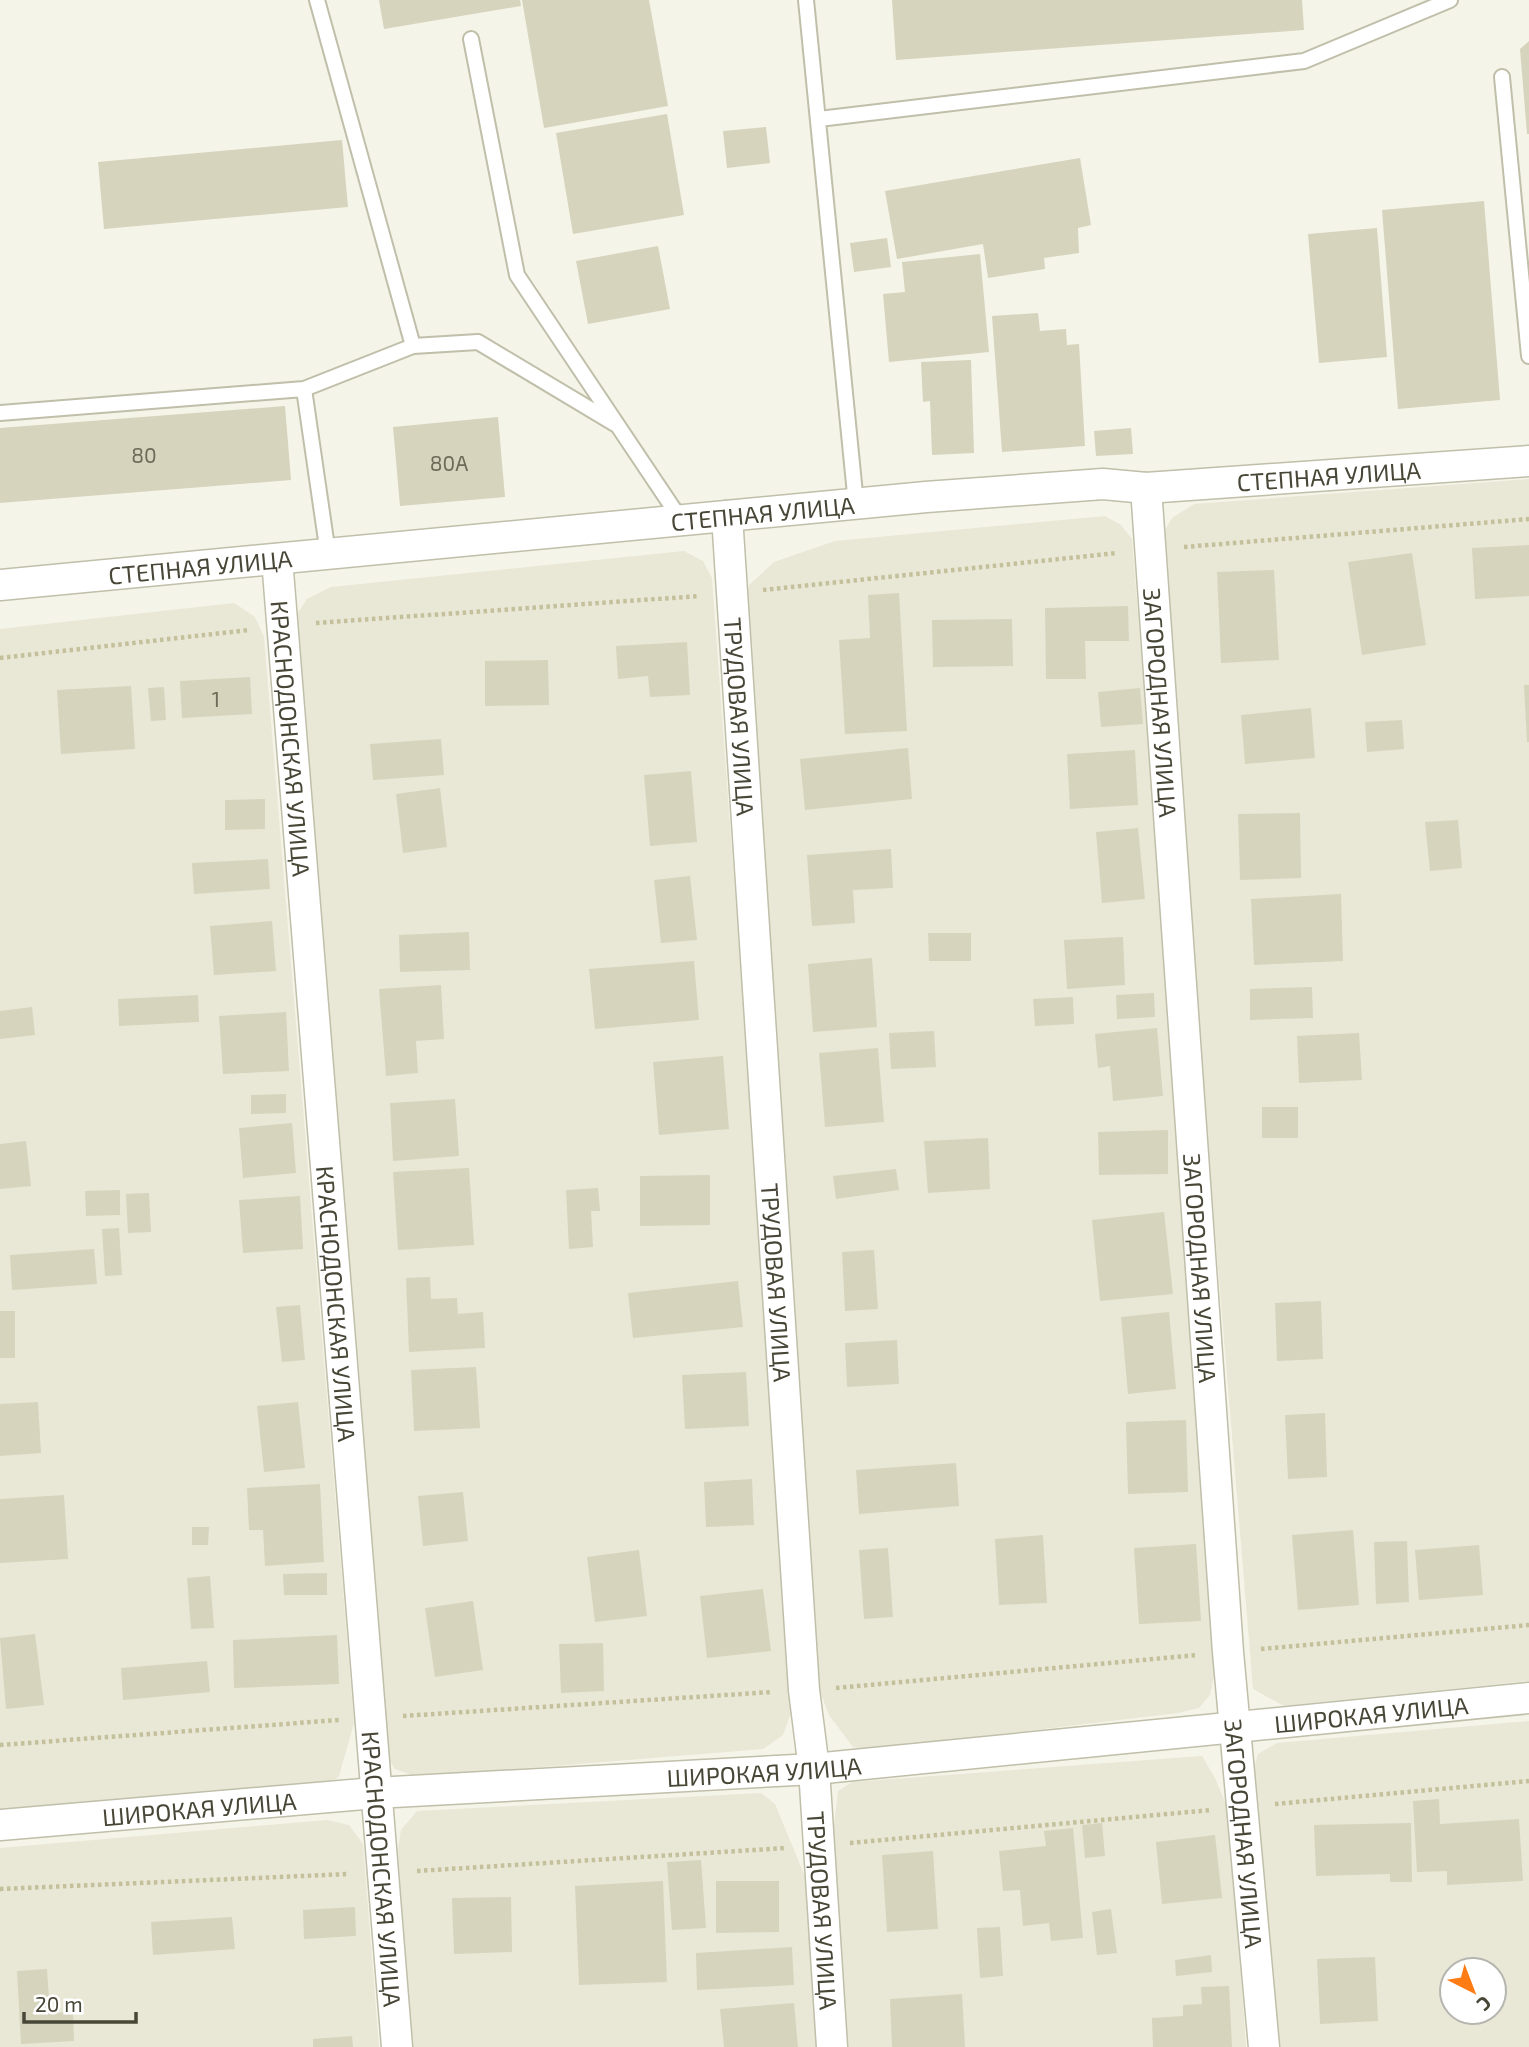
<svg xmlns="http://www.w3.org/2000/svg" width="1529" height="2047" viewBox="0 0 1529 2047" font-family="'Exo 2',sans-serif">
<rect width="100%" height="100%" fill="#f4f4e8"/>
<path fill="#e9e8d6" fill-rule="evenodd" d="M 1529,479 L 1529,1681 L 1284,1706 L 1253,1689 L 1158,543 L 1172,518 L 1194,504 Z
M 1105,516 L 1121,525 L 1132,539 L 1219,1632 L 1216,1668 L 1210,1695 L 1199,1708 L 1178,1713 L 867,1750 L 853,1747 L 829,1715 L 808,1660 L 742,617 L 749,585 L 774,562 L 835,541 Z
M 684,551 L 703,561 L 712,578 L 794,1704 L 783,1735 L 763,1749 L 418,1777 L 395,1769 L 383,1750 L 293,620 L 307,599 L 331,587 Z
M 234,603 L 255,617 L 264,637 L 354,1723 L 339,1776 L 329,1785 L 0,1809 L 0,629 Z
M 1529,1721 L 1529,2047 L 1269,2047 L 1249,1785 L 1258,1754 L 1277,1743 ZM 1452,1970 L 1494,1970 L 1494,2012 L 1452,2012 Z
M 1202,1756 L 1215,1778 L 1230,1814 L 1246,2047 L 842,2047 L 829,1869 L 838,1791 L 852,1782 Z
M 761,1793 L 775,1804 L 806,1879 L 818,2047 L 405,2047 L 392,1886 L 401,1830 L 417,1811 Z
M 327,1820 L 349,1825 L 363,1844 L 379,2047 L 0,2047 L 0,1848 Z"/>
<path fill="#d6d4bd" d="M 379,0 L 520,0 L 521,6 L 384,29 Z
M 522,0 L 649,0 L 668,106 L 544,128 Z
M 892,0 L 1302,0 L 1304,30 L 896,60 Z
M 1529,41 L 1529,134 L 1527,134 L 1520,49 Z
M 667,114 L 684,215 L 573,234 L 556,133 Z
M 766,127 L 770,163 L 727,168 L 723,131 Z
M 342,140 L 348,207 L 104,229 L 98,162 Z
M 1080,158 L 1091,225 L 1078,228 L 1079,253 L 1044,258 L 1045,269 L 988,278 L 983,244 L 897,259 L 885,191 Z
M 1484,201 L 1500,400 L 1398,409 L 1382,210 Z
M 1377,228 L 1387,357 L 1319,363 L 1308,234 Z
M 887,238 L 891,267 L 854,272 L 850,243 Z
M 658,246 L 670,309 L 588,324 L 576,261 Z
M 980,254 L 989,352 L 889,362 L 883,294 L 905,292 L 902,262 Z
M 1038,313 L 1040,331 L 1066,329 L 1067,345 L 1079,344 L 1085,446 L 1002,452 L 992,316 Z
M 971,360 L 974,453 L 932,455 L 930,401 L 923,402 L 921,362 Z
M 285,406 L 291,480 L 0,503 L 0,428 Z
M 498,417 L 505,497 L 400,506 L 393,427 Z
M 1131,428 L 1133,454 L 1096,456 L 1094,431 Z
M 1529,545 L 1529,596 L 1475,599 L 1472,548 Z
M 1412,553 L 1426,645 L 1362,655 L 1348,562 Z
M 1274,570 L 1279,660 L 1221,663 L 1217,572 Z
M 899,593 L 907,731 L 845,734 L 839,640 L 870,638 L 868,595 Z
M 1128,606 L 1129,641 L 1085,641 L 1086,679 L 1046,679 L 1045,608 Z
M 1012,619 L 1013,666 L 933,667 L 932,620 Z
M 687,642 L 690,695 L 650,697 L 648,676 L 618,679 L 616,646 Z
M 548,660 L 549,705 L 485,706 L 485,661 Z
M 250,677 L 252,714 L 182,718 L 180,681 Z
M 1524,685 L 1529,685 L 1529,742 L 1527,742 Z
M 131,686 L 135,749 L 61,754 L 57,690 Z
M 164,687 L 166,720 L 151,721 L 148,688 Z
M 1140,688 L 1143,724 L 1101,727 L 1098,692 Z
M 1311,708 L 1315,758 L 1245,764 L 1241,715 Z
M 1402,720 L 1404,749 L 1367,752 L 1365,722 Z
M 441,739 L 444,775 L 373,780 L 370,744 Z
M 908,748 L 912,799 L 805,810 L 800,759 Z
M 1135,750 L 1138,805 L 1070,809 L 1067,754 Z
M 691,771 L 697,842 L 650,846 L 644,775 Z
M 440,788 L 447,847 L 403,853 L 396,794 Z
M 265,799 L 265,829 L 225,830 L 225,800 Z
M 1300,813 L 1301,878 L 1240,880 L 1238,814 Z
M 1458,820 L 1462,868 L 1430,871 L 1425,822 Z
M 1138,828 L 1145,899 L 1102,903 L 1096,832 Z
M 891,849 L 893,888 L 853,890 L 855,923 L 812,926 L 807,855 Z
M 268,859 L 270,889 L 194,894 L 192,863 Z
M 690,876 L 697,940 L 661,943 L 654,880 Z
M 1341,894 L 1343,961 L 1254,965 L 1251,899 Z
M 272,921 L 276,971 L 214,975 L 210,926 Z
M 469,932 L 470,970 L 400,972 L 399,935 Z
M 928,933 L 971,933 L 971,961 L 929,961 Z
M 1123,937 L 1125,985 L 1067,989 L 1064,940 Z
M 872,958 L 877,1027 L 813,1032 L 808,964 Z
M 694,961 L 699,1020 L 595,1029 L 589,969 Z
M 441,985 L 444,1039 L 416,1041 L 418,1073 L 386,1076 L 379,989 Z
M 1312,987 L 1313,1018 L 1250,1020 L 1250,989 Z
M 1154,993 L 1155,1017 L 1117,1019 L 1116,995 Z
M 198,995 L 199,1022 L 119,1026 L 118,999 Z
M 1073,997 L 1074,1024 L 1035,1026 L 1033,999 Z
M 32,1007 L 35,1035 L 0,1039 L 0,1011 Z
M 286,1012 L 289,1071 L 223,1074 L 219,1016 Z
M 1157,1028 L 1163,1096 L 1113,1101 L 1110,1066 L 1098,1068 L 1095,1034 Z
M 934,1031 L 936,1067 L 891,1069 L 889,1033 Z
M 1359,1033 L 1362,1080 L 1299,1083 L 1297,1036 Z
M 878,1048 L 884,1122 L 825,1127 L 819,1053 Z
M 723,1056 L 729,1129 L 659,1135 L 653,1062 Z
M 286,1094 L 286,1113 L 251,1114 L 251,1095 Z
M 455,1099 L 459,1156 L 393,1161 L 390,1103 Z
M 1262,1107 L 1298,1107 L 1298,1138 L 1262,1138 Z
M 292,1123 L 296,1173 L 243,1178 L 239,1128 Z
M 1168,1130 L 1168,1174 L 1099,1175 L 1098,1132 Z
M 988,1138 L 990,1189 L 928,1193 L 924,1141 Z
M 26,1141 L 31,1186 L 0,1189 L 0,1144 Z
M 469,1168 L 474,1245 L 398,1250 L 393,1172 Z
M 896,1169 L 899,1190 L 836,1199 L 833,1176 Z
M 710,1175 L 710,1225 L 640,1226 L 640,1176 Z
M 598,1188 L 600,1211 L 591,1211 L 593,1247 L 569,1249 L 566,1190 Z
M 120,1190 L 120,1215 L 86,1216 L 85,1191 Z
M 149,1193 L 151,1232 L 128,1233 L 126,1194 Z
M 300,1196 L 303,1249 L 243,1253 L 239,1200 Z
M 1164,1212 L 1173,1294 L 1100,1301 L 1092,1220 Z
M 119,1228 L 122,1275 L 105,1276 L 102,1229 Z
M 94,1249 L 97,1284 L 12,1290 L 10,1255 Z
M 874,1250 L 878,1309 L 845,1311 L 842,1252 Z
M 430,1277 L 431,1299 L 457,1298 L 458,1314 L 483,1312 L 485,1348 L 409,1352 L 406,1278 Z
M 738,1281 L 743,1327 L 633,1338 L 628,1293 Z
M 1321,1301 L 1323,1359 L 1277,1361 L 1275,1303 Z
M 300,1305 L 305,1360 L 282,1362 L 276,1307 Z
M 0,1311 L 15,1311 L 15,1358 L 0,1358 Z
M 1169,1312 L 1176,1389 L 1128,1394 L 1121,1317 Z
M 897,1340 L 899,1384 L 847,1387 L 845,1343 Z
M 476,1367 L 480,1428 L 414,1431 L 411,1370 Z
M 746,1372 L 749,1426 L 685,1429 L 682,1375 Z
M 38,1402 L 41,1453 L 0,1456 L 0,1404 Z
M 298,1402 L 305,1468 L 264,1472 L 257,1406 Z
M 1325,1413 L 1327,1477 L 1288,1479 L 1285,1415 Z
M 1186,1420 L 1188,1492 L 1128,1494 L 1126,1422 Z
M 956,1463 L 959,1506 L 859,1514 L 856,1470 Z
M 752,1479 L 754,1525 L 706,1527 L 704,1482 Z
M 320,1484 L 324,1562 L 265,1566 L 263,1530 L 249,1530 L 247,1488 Z
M 463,1492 L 468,1541 L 423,1546 L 418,1496 Z
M 64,1495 L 68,1559 L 0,1563 L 0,1499 Z
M 192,1527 L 209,1527 L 208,1545 L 192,1545 Z
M 1353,1530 L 1359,1605 L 1298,1610 L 1292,1535 Z
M 1043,1535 L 1047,1603 L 999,1605 L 995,1539 Z
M 1407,1541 L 1409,1602 L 1376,1604 L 1374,1542 Z
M 1196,1544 L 1201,1621 L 1139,1624 L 1134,1548 Z
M 1479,1545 L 1483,1595 L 1419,1600 L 1415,1550 Z
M 888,1548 L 893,1617 L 864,1619 L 859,1550 Z
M 639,1550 L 647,1616 L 595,1622 L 587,1557 Z
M 327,1573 L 327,1595 L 284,1595 L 283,1574 Z
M 210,1576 L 214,1628 L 191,1629 L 187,1578 Z
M 763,1589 L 771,1651 L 707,1658 L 700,1596 Z
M 473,1601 L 483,1670 L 435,1677 L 425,1608 Z
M 35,1634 L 44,1705 L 6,1709 L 0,1638 Z
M 337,1635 L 339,1684 L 234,1688 L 233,1640 Z
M 603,1643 L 604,1691 L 561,1693 L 559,1644 Z
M 207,1661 L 210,1692 L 123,1700 L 121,1668 Z
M 1439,1799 L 1440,1824 L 1519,1819 L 1523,1881 L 1447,1885 L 1447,1871 L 1417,1872 L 1413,1801 Z
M 1102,1823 L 1105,1856 L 1085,1858 L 1082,1825 Z
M 1411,1823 L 1412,1882 L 1390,1882 L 1390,1874 L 1316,1876 L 1314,1825 Z
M 1073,1828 L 1083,1938 L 1051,1941 L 1049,1923 L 1023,1926 L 1020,1890 L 1003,1891 L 999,1851 L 1046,1846 L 1044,1831 Z
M 1215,1835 L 1222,1898 L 1162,1904 L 1156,1842 Z
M 933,1851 L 938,1929 L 887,1932 L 882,1855 Z
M 701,1860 L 706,1928 L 672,1930 L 667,1862 Z
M 663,1881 L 667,1982 L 579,1985 L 575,1886 Z
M 716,1881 L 779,1881 L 779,1932 L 716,1933 Z
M 511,1897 L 512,1952 L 454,1954 L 452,1898 Z
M 355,1907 L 356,1936 L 304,1939 L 303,1910 Z
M 1111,1909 L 1117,1953 L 1097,1955 L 1092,1912 Z
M 232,1917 L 235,1949 L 153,1955 L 151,1922 Z
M 1000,1927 L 1003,1976 L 980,1978 L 977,1928 Z
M 792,1947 L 794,1985 L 697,1990 L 696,1953 Z
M 1211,1955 L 1212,1972 L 1176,1976 L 1175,1960 Z
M 1375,1957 L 1378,2021 L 1320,2024 L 1317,1959 Z
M 47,1969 L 50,2013 L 73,2012 L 74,2041 L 21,2044 L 17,1971 Z
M 1229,1986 L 1232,2047 L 1153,2047 L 1152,2018 L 1183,2016 L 1183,2005 L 1202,2004 L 1201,1987 Z
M 962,1994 L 965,2047 L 892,2047 L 890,1999 Z
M 794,2003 L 798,2047 L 724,2047 L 720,2009 Z
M 352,2036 L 353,2047 L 313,2047 L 313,2039 Z"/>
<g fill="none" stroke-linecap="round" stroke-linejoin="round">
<g stroke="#c0bfaa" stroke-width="18">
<path id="lane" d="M 317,0 L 413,346
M 806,0 L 856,504
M 471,39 L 517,275 L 681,520
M 1502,77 L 1529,356
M 819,119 L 1304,61 L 1450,0
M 304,389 L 413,346 L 478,342 L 615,424
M 0,413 L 304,389 L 328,554"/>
</g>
<g stroke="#c0bfaa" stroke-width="33">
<g id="street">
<path id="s1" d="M 1146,488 L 1228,1652 L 1264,2047"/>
<path id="s2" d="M 727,516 L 804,1690 L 814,1769 L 832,2047"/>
<path id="s3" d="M 277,559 L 397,2047"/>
<path id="s4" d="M 0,585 L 926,497 L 1103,484 L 1146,488 L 1529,461"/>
<path id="s5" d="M 0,1825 L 375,1793 L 814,1769 L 1529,1698"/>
</g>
</g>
<path stroke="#c3c09b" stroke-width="4.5" stroke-dasharray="3.5 3.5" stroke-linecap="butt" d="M 1184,547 L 1529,519
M 763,590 L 1117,553
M 316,623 L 699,596
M 0,658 L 249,630
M 1261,1649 L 1529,1625
M 836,1688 L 1197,1655
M 403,1716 L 772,1692
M 0,1745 L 339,1720
M 1275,1804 L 1529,1781
M 850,1843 L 1211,1810
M 417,1871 L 786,1848
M 0,1889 L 349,1874"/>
<use href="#lane" stroke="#fff" stroke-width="14"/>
<use href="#street" stroke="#fff" stroke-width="30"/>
</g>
<g text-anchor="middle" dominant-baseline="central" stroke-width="7" stroke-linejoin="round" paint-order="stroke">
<g font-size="21" fill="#6c6a58">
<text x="144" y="454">80</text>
<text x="449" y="462">80А</text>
<text x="216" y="698">1</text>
</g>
<g font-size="24" fill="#484636" stroke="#fff">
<text stroke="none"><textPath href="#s4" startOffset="1334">СТЕПНАЯ УЛИЦА</textPath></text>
<text stroke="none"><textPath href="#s4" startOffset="766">СТЕПНАЯ УЛИЦА</textPath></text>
<text stroke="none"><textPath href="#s4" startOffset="201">СТЕПНАЯ УЛИЦА</textPath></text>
<text stroke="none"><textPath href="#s1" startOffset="215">ЗАГОРОДНАЯ УЛИЦА</textPath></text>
<text stroke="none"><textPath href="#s2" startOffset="201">ТРУДОВАЯ УЛИЦА</textPath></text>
<text stroke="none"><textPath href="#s3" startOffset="180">КРАСНОДОНСКАЯ УЛИЦА</textPath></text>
<text stroke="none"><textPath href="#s1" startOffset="782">ЗАГОРОДНАЯ УЛИЦА</textPath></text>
<text stroke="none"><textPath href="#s2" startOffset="768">ТРУДОВАЯ УЛИЦА</textPath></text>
<text stroke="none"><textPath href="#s3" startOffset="747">КРАСНОДОНСКАЯ УЛИЦА</textPath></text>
<text stroke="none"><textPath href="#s5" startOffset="1376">ШИРОКАЯ УЛИЦА</textPath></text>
<text stroke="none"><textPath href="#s5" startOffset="766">ШИРОКАЯ УЛИЦА</textPath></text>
<text stroke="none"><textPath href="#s5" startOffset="200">ШИРОКАЯ УЛИЦА</textPath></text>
<text stroke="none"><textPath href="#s1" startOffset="1349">ЗАГОРОДНАЯ УЛИЦА</textPath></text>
<text stroke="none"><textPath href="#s3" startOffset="1314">КРАСНОДОНСКАЯ УЛИЦА</textPath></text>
<text stroke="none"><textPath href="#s2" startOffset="1398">ТРУДОВАЯ УЛИЦА</textPath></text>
</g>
</g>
<g transform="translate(1473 1991) rotate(138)"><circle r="33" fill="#ffffff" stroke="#b6b5af" stroke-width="2"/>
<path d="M0-5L12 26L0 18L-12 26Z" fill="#ff7c14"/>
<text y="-10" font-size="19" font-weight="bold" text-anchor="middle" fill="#484636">С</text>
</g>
<path d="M24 2012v10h112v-10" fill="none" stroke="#484636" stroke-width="3.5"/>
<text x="35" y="2012" font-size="21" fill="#484636" stroke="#ffffff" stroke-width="5" paint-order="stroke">20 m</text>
</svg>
